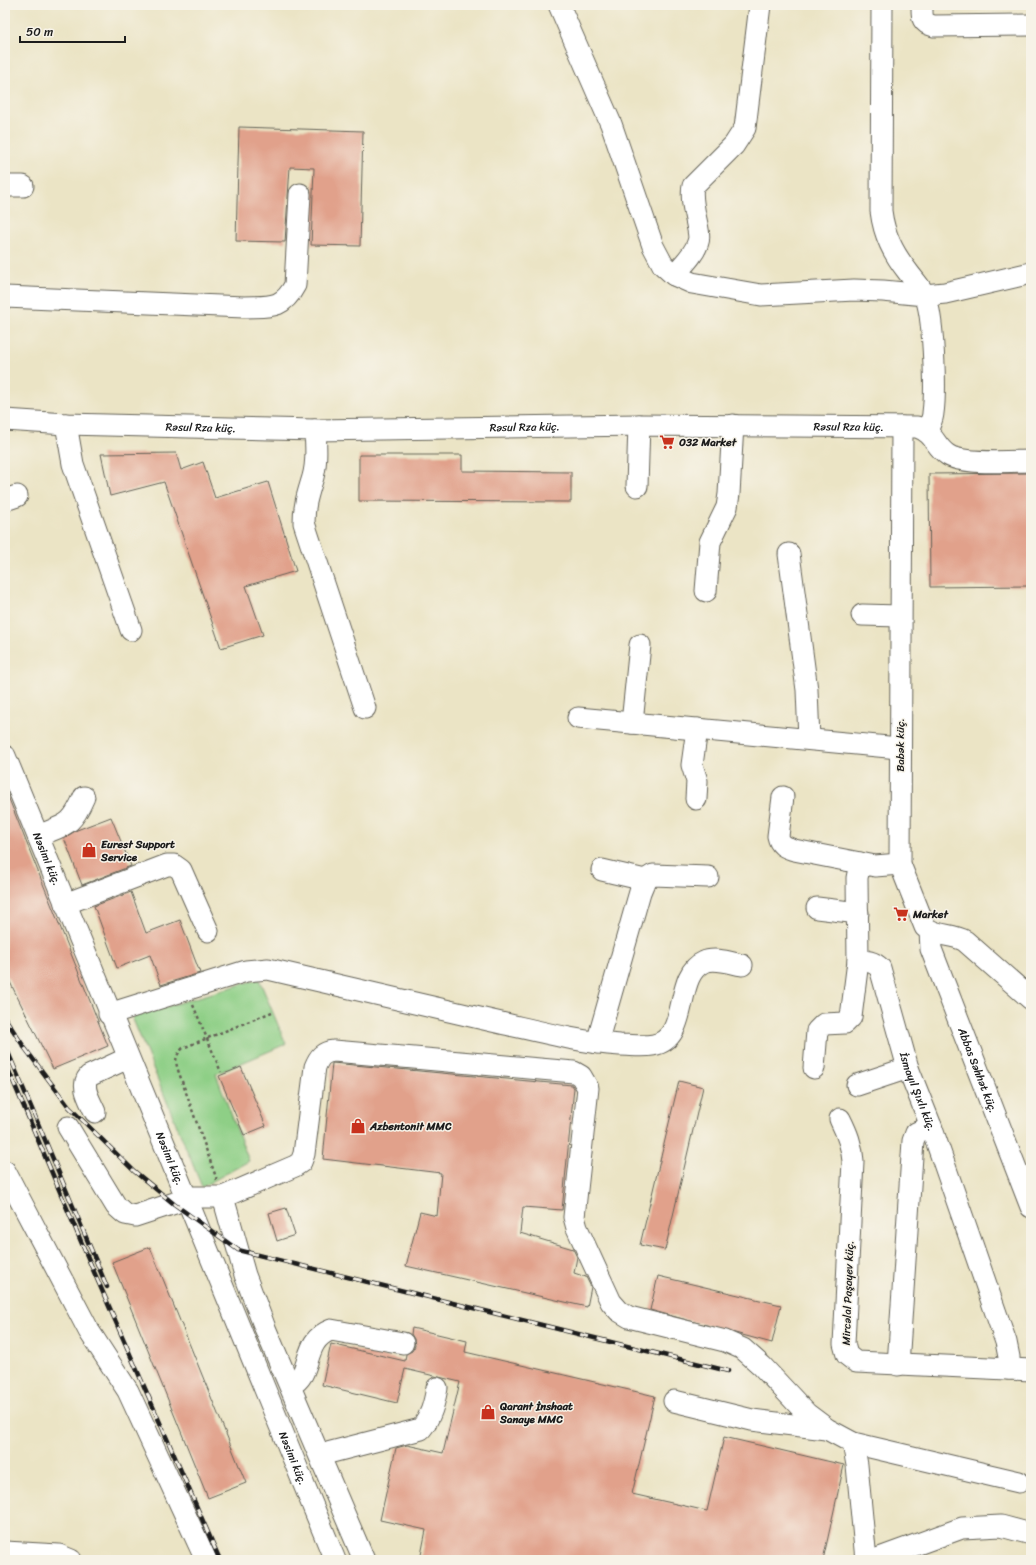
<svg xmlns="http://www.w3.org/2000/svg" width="1036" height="1565" viewBox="0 0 1036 1565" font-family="Sriracha,sans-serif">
<rect width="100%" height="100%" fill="#f7f3e8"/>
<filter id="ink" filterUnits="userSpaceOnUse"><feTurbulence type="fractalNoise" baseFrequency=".025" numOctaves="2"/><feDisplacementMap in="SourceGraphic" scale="8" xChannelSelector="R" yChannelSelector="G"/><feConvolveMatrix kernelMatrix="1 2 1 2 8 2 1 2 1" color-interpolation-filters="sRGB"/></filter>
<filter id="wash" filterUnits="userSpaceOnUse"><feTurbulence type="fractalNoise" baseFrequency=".012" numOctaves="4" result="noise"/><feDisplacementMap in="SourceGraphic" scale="16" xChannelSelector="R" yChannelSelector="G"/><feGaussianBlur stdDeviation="0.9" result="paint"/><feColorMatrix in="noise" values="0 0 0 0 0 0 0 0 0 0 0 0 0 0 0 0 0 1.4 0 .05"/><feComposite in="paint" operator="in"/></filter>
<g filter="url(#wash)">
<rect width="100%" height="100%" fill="#ebe4c5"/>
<path fill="#8ecf86" stroke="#557651" d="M 259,979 L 286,1044 L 216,1074 L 249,1161 L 202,1187 L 132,1017 Z"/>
<g id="blocks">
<path fill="#e1a18b" d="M 239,127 L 363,131 L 360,246 L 311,245 L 314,168 L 290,167 L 285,242 L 236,241 Z
M 176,453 L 181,470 L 203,462 L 215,498 L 268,482 L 296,571 L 246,586 L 263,635 L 221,648 L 164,482 L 110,496 L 101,454 Z
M 359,455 L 462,455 L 462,471 L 571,472 L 571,502 L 359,501 Z
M 1031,473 L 1031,586 L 930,587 L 929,474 Z
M 5,789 L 108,1046 L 53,1069 L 5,972 Z
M 111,817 L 131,866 L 82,885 L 64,838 L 77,830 Z
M 131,892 L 146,933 L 180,920 L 200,973 L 161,985 L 150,955 L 117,968 L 94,906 Z
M 332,1063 L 572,1085 L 574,1088 L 562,1210 L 523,1207 L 520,1233 L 573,1249 L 577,1257 L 574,1273 L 586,1277 L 591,1287 L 587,1307 L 406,1266 L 420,1212 L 437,1216 L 441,1173 L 323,1159 Z
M 241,1067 L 266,1126 L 244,1135 L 219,1076 Z
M 679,1081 L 703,1087 L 665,1250 L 640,1245 Z
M 286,1208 L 295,1235 L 277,1241 L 269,1213 Z
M 150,1247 L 246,1483 L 208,1498 L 112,1262 Z
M 658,1276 L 781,1305 L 772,1343 L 650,1310 Z
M 412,1328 L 467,1341 L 465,1352 L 655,1396 L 632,1494 L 707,1511 L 724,1437 L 844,1465 L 823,1560 L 420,1560 L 426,1530 L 380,1520 L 396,1448 L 407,1445 L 443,1453 L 460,1382 L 405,1369 L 397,1403 L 322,1385 L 331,1344 L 405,1361 L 406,1354 L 412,1351 L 415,1346 L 414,1339 L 411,1334 Z"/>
</g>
</g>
<g filter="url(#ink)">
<use href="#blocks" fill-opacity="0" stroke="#646257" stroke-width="1"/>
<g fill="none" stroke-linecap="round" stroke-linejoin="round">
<g stroke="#646257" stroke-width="23">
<g id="minor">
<path d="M 559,5 L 611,124 L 653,246 L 663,265 L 674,275 L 692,283 L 761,295 L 854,290 L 883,291 L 925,295 L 945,293 L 1031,273"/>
<path d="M 882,5 L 881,211 C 884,235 893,253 908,272 C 913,279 920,286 924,294 C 934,311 936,392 933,413 C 933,419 929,425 927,431"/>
<path d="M 922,5 C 922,17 921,23 934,26 L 1031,25"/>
<path d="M 5,186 L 23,186"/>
<path d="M 674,275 C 682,266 695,254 698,242 C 702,232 689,205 693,186 L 734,145 L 745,128 L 760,5"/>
<path d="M 5,297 L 244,307 C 269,306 282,310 295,285 L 300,194"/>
<path id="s1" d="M 5,420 L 66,424 L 315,430 L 639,425 L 917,427 C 936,434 934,446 948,455 C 963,465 1012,461 1031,461"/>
<path d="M 66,424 L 73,464 L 131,630"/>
<path d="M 902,427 L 900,864 L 925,927 C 936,937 952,933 965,941 L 1031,999"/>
<path d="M 315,430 C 316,446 317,462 313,477 C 308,494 304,504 304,523 L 365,708"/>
<path d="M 637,486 L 639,425"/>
<path d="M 5,500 L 17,496"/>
<path d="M 789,554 L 807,690 L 809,739"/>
<path d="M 706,591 L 710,542 L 727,507 L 729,494 L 733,425"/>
<path d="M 862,615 L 900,616"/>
<path d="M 578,718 L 899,748"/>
<path d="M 632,723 L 640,645"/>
<path id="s2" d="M 5,756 L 335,1560"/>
<path d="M 783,797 L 778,836 C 780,846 786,847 794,850 L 860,863"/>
<path d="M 696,799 L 697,781 L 692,765 L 697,729"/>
<path d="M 38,836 C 66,824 71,827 84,797"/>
<path id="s3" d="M 900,864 L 875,866 L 860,863 L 857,878 L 858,961 C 867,961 873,961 880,968 L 908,1068 L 931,1126 L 1006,1342 L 1009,1357 L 1009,1369"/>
<path d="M 602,870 L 645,880"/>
<path d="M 65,904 L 167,865 L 174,865 L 181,870 L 208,931"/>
<path d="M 817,908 L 858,913"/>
<path id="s4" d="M 930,931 L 931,949 L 1031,1207"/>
<path d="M 109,1014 L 246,971 L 268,969 C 346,987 423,1005 501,1023 C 541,1032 579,1042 620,1045 C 631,1045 642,1047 653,1045 C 691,1039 673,975 704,962 C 715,957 731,963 742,965"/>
<path d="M 597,1043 L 640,892 L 645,880 L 653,875 L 708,877"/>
<path d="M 814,1068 L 817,1031 L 824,1024 L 845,1023 L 851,1017 L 858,961"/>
<path d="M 857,1085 L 908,1068"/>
<path d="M 95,1112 C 90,1100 80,1086 89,1076 L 128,1058"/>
<path d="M 840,1119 C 847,1133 852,1145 853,1161 L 844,1344 L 847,1355 L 856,1362 L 1031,1370"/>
<path d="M 68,1127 L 116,1206 L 125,1214 L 135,1216 L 193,1197 L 223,1197 L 295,1166 L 301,1162 L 304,1154 L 315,1067 C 319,1057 323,1052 334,1051 L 574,1072 L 581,1076 L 588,1088 L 574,1217 L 577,1228 L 611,1302 L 619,1311 L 629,1317 L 725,1341 L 743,1349 L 762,1366 L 807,1414 L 827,1429 L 853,1443 L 857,1465 L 866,1560"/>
<path d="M 5,1171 L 89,1331 L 128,1391 L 206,1560"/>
<path d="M 223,1197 L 245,1275 L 265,1328 L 364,1560"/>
<path d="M 898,1365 L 913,1141 L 916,1133 L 931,1126"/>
<path d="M 291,1385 C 314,1374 301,1341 331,1330 L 403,1343"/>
<path d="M 674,1401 L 752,1420 L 826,1429"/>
<path d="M 853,1443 L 1019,1482"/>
<path d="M 320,1455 L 421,1429 C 431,1417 434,1404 437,1388"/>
<path d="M 5,1552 L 59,1555 L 71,1560"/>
<path d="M 874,1560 L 962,1528 L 1001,1526 L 1031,1534"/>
</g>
</g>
<path stroke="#646257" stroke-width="2.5" stroke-dasharray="3 3" stroke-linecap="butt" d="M 193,1005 L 221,1072
M 217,1180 L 178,1070 C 175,1060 175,1056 183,1048 L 272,1012"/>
<use href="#minor" stroke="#fff" stroke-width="21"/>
<g stroke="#1c1c1c" stroke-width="4.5">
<path id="rail" d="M 5,1018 L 24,1047 L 69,1107 L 134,1171 L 174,1204 L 238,1250 L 728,1371
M 5,1045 L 107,1287
M 5,1062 L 91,1265 L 220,1560"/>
</g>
<use href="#rail" stroke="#f7f3e8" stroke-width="3" stroke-dasharray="9" stroke-linecap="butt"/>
</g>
</g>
<defs>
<g id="supermarket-bare" transform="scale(1.2)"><path d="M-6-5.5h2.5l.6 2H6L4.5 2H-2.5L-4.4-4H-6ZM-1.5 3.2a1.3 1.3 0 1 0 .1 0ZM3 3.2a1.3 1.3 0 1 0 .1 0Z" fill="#c8321e" stroke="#f7f3e8" stroke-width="2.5" paint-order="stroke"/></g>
<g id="shop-bare" transform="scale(1.2)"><path d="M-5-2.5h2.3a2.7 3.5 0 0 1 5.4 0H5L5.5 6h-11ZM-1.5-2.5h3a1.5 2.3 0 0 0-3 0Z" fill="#c8321e" stroke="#f7f3e8" stroke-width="2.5" paint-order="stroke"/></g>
</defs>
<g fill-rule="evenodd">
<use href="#supermarket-bare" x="667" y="442"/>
<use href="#shop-bare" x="89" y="850"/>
<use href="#supermarket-bare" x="901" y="914"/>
<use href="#shop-bare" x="358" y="1126"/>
<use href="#shop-bare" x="488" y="1412"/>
</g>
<g text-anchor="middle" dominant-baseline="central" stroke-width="3" stroke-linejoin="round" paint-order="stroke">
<g font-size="11" fill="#1c1c1c" stroke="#f7f3e8">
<text stroke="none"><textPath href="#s1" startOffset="844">Rəsul Rza küç.</textPath></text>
<text stroke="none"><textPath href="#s1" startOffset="196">Rəsul Rza küç.</textPath></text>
<text stroke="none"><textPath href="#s1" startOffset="520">Rəsul Rza küç.</textPath></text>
<text transform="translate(900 745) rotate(-90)">Babək küç.</text>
<text stroke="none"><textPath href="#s2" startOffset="111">Nəsimi küç.</textPath></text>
<text stroke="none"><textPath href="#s4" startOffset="148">Abbas Səhhət küç.</textPath></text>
<text stroke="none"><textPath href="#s3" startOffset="292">İsmayıl Şıxlı küç.</textPath></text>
<text stroke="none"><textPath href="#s2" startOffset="435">Nəsimi küç.</textPath></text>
<text transform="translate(848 1293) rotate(-88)">Mircəlal Paşayev küç.</text>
<text stroke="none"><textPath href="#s2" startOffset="759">Nəsimi küç.</textPath></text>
</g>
<g font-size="11" font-weight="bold" fill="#1c1c1c" stroke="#f7f3e8" text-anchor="start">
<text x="679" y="442">032 Market</text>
<text x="101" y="844">Eurest Support<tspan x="101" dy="13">Service</tspan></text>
<text x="913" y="914">Market</text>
<text x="370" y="1126">Azbentonit MMC</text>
<text x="500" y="1406">Qarant İnshaat<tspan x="500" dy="13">Sanaye MMC</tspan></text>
</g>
</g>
<rect width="1036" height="1565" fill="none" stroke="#f7f3e8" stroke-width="20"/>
<path d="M20 36v6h105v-6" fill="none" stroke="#1c1c1c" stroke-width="2"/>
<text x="26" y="36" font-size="12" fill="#1c1c1c" stroke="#f7f3e8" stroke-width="3" paint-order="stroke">50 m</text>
</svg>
